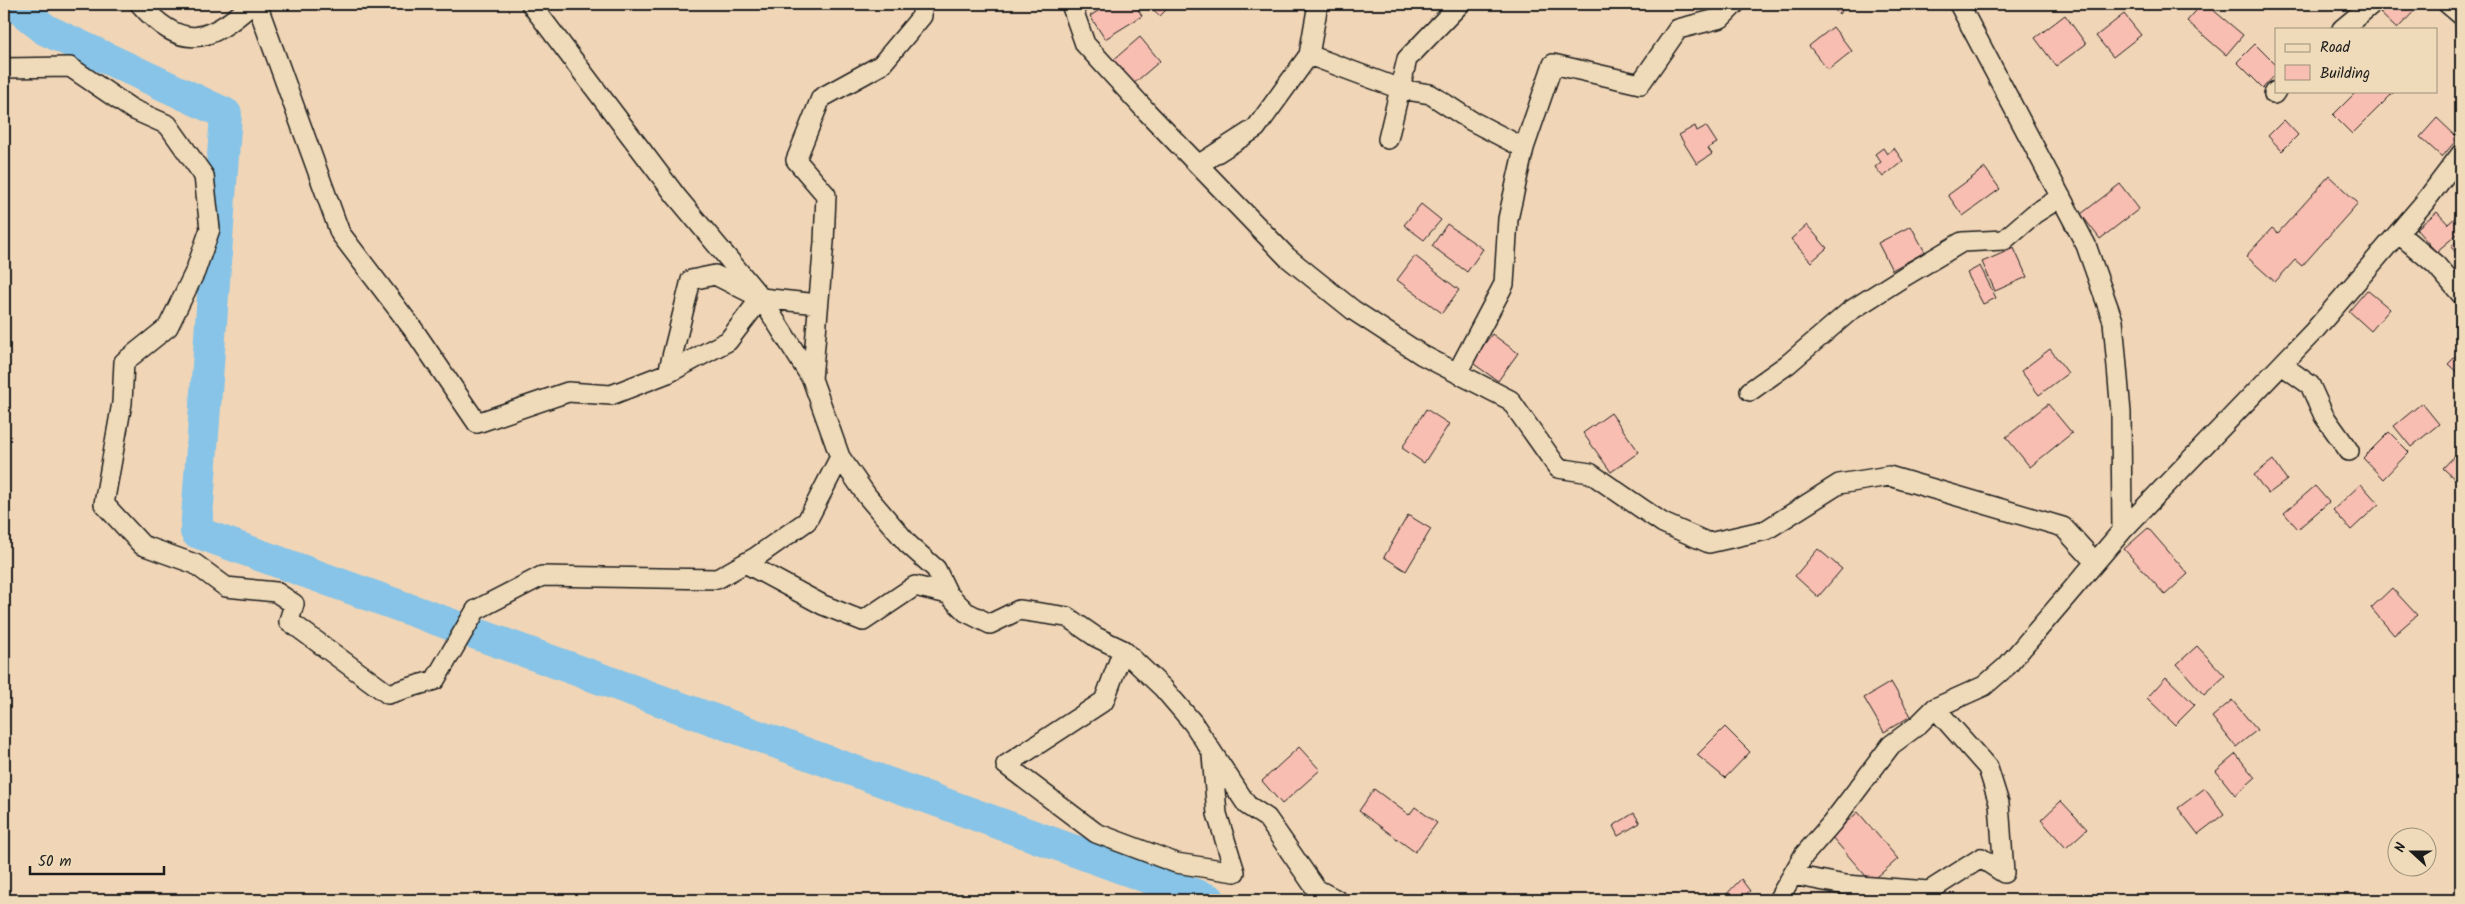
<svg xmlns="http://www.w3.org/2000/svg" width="2465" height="904" viewBox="0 0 2465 904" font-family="Kalam,sans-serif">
<rect width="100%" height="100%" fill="#f1d5b7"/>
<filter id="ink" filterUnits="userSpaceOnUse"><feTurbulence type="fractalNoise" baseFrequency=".02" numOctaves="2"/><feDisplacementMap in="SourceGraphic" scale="10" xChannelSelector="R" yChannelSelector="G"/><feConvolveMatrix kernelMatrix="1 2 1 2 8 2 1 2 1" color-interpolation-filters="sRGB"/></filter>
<g filter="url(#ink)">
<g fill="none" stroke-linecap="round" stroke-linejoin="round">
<path stroke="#87c4e7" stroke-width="32" d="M 14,4 L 46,30 L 226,114 L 196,532 L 1210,900"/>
</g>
<path fill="#f8beb1" stroke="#1c1c1c" d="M 1109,4 L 1135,4 L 1142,16 L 1105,39 L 1090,16 Z
M 1147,4 L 1172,4 L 1160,16 Z
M 1828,4 L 1848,4 L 1839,14 Z
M 2155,4 L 2169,4 L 2162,11 Z
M 2202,4 L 2206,4 L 2243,35 L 2226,55 L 2187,21 Z
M 2388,4 L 2421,4 L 2397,29 L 2380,13 Z
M 2124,14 L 2141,35 L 2113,57 L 2096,36 Z
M 2065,15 L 2086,44 L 2056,66 L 2035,38 Z
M 1833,27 L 1852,51 L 1828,70 L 1809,46 Z
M 1140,37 L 1160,61 L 1131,86 L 1111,62 Z
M 2255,44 L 2276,65 L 2276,74 L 2263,88 L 2237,62 Z
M 2357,91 L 2395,91 L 2352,134 L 2333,115 Z
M 2437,118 L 2458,138 L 2442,157 L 2420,137 Z
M 2284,120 L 2298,135 L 2282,151 L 2268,136 Z
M 1695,126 L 1697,131 L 1706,126 L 1717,143 L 1708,148 L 1712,154 L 1697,164 L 1679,135 Z
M 1883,148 L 1887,154 L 1894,148 L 1903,161 L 1883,177 L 1875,167 L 1881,162 L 1875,154 Z
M 1985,168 L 2000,189 L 1963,216 L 1948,195 Z
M 2329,176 L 2358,203 L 2302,266 L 2295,260 L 2275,282 L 2246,256 L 2272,228 L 2278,233 Z
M 2461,178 L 2461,190 L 2455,185 Z
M 2120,184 L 2139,209 L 2100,239 L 2081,214 Z
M 1421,204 L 1441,220 L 1424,240 L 1404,225 Z
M 2437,212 L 2448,224 L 2457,216 L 2461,221 L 2461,231 L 2436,252 L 2416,229 Z
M 1447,224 L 1483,249 L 1467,272 L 1432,246 Z
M 1807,225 L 1827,248 L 1811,262 L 1791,239 Z
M 1911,226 L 1925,252 L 1892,270 L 1878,243 Z
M 2461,237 L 2461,258 L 2451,247 Z
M 2014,248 L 2027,277 L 1995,291 L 1982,262 Z
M 1415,256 L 1459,290 L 1442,313 L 1397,280 Z
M 1980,266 L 1996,298 L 1983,304 L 1967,273 Z
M 2367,290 L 2390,309 L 2371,331 L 2349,311 Z
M 1492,334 L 1518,353 L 1498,381 L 1471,362 Z
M 2050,349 L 2068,373 L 2039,395 L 2021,371 Z
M 2461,351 L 2461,376 L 2448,364 Z
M 2422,403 L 2439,424 L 2411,447 L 2394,426 Z
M 2048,404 L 2072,433 L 2030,467 L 2006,437 Z
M 1426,409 L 1449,424 L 1424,463 L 1402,448 Z
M 1611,413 L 1639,452 L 1611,472 L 1583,433 Z
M 2389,432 L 2409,452 L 2383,479 L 2363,458 Z
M 2461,449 L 2461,485 L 2443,468 Z
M 2273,460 L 2287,480 L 2268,494 L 2254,475 Z
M 2361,484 L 2379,504 L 2351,530 L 2333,510 Z
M 2315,486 L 2329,502 L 2298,529 L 2284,513 Z
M 1408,515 L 1431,529 L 1406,571 L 1384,557 Z
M 2148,528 L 2188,574 L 2165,595 L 2124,549 Z
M 1818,549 L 1842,569 L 1818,597 L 1795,576 Z
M 2392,588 L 2417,615 L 2394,635 L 2371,608 Z
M 2197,646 L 2225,676 L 2204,695 L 2177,664 Z
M 2166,677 L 2195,705 L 2175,725 L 2147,698 Z
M 1891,682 L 1911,716 L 1884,732 L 1864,698 Z
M 2232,700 L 2257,730 L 2236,747 L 2212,717 Z
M 1725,727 L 1750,752 L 1725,778 L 1697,755 Z
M 1299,747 L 1320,770 L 1282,804 L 1262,781 Z
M 2236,754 L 2255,778 L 2235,795 L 2216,771 Z
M 2205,788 L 2224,814 L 2198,834 L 2178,808 Z
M 1374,789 L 1409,815 L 1415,807 L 1437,823 L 1415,852 L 1359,811 Z
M 2061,801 L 2087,829 L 2066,848 L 2041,820 Z
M 1858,812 L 1898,859 L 1871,882 L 1831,836 Z
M 1634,813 L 1640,823 L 1618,836 L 1613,826 Z
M 1741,879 L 1750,891 L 1739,900 L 1721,900 Z"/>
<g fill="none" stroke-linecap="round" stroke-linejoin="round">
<g stroke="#1c1c1c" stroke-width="22">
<path id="street" d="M 140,4 C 181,51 208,44 252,4
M 257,4 L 340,233 L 413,329 L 477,423 L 568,392 L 611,395 L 668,373
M 531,4 L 676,196 L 761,298 L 812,379 L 840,457 L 867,496 L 908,544 L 936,569 L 948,594 L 966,612 L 990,624 L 1019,610 L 1067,617 L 1096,637 L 1123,650 L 1163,688 L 1193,723 L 1247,805 L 1267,818 L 1316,889 L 1337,900
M 1071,4 L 1085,44 L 1148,113 L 1287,257 L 1353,310 L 1422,355 L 1510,400 L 1558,468 L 1590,473 L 1663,523 L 1709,543 L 1766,530 L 1839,484 L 1889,476 L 2063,527 L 2095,562
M 1959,4 L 2086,245 L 2113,321 L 2121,413 L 2122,531
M 2448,4 L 2461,15
M 2342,29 L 2372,4
M 1309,55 L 1400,89 L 1430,94 L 1470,120 L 1524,148 L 1508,219 L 1504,284 L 1457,373
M 4,68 L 70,67 L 132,109 L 168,125 L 204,176 L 210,229 L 195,272 L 168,327 L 124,362 L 122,403 L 104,504 L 142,545 L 195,564 L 226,587 L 276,592 L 294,604 L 289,621 L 388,694 L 435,680 L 476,610 L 542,576 L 717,579 L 756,557 L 807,521 L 840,457
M 2274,94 L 2276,91
M 1388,139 L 1407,59 L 1460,4
M 1524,148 L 1553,64 L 1640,84 L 1678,29 L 1721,18 L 1735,4
M 1198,165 L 1256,128 L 1309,55 L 1318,4
M 2398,233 L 2436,265 L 2461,294
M 761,298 L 728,341 L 668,373 L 691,280 L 715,275 L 761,298 L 818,304
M 2282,365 L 2310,385 L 2324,416 L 2349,451
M 812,379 L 824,242 L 826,195 L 796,160 L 821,98 L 881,65 L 922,16 L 922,4
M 1750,391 L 1788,364 L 1850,311 L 1905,276 L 1962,242 L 2004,240 L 2034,214 L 2061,197
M 745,563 L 823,605 L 863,621 L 915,586 L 948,594
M 1123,650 L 1104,701 L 1006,765 L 1096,833 L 1176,863 L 1235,872 L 1217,814 L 1212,755
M 1793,875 L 1845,885 L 1929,891 L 1981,858 L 2004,873 L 1999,803 L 1988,768 L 1935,708
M 1778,900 L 1804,855 L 1832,823 L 1891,745 L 1918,725 L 1935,708 L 1984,686 L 2007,666 L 2122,531 L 2314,331 L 2424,203 L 2461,154"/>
</g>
<use href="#street" stroke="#efdbb9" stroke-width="19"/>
</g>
</g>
<rect width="2465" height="904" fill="none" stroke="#efdbb9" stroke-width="20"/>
<rect x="10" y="10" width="2445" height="884" fill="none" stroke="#1c1c1c" stroke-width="2" filter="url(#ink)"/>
<rect x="2275" y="28" width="162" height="65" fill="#efdbb9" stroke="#9b8f7a"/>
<rect x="2285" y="44" width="25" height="8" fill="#efdbb9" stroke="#9b8f7a"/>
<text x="2320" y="52" font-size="15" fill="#1c1c1c">Road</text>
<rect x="2285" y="65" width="25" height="15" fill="#f8beb1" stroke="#9b8f7a"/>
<text x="2320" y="78" font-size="15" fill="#1c1c1c">Building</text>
<g transform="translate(2412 852) rotate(291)"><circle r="24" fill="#efdbb9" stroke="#9b8f7a"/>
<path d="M0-4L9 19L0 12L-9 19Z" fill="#1c1c1c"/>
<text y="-8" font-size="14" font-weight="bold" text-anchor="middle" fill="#1c1c1c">N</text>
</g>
<path d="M30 866v8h134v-8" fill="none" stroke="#1c1c1c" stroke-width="2.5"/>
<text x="38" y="866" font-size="15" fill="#1c1c1c" stroke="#efdbb9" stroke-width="4" paint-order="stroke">50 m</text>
</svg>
